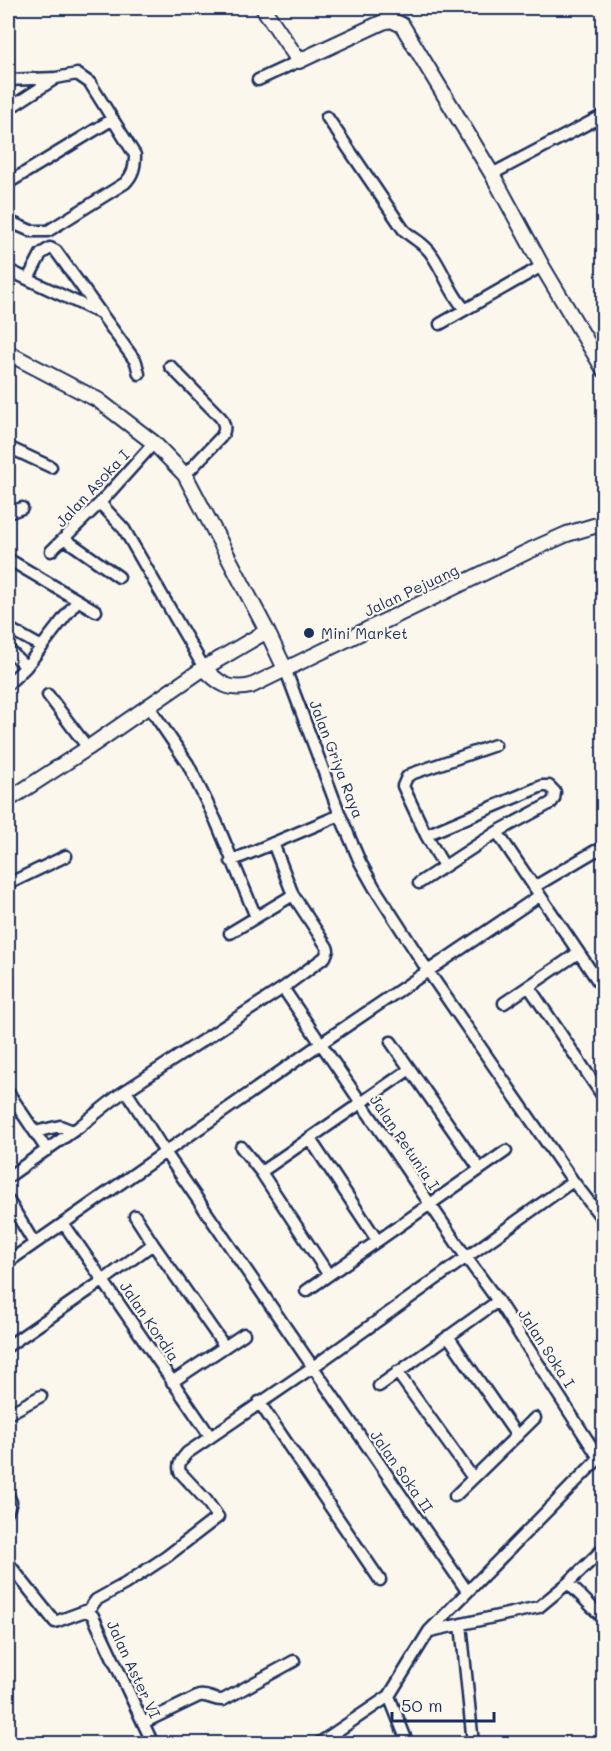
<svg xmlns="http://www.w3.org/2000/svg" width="611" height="1751" viewBox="0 0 611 1751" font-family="Mali,sans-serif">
<rect width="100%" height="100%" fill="#fbf7ec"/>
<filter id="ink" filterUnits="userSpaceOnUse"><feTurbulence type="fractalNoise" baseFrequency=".0167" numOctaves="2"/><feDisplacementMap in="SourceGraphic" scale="12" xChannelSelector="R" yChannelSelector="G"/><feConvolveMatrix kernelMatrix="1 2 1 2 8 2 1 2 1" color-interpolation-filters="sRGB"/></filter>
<g filter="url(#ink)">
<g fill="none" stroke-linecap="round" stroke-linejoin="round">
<g stroke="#1b2f5e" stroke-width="15">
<path id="minor" d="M 8,80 L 56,78
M 258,80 L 299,61
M 8,109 L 56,78 L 77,74 L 90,83 L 135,155 C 135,167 133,175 125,183 L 48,231 L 31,231 L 8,221
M 327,117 L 403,229 C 412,239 425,243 432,255 C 444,272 451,295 465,309
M 492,174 L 604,115
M 8,183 L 113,119
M 8,270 L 100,313
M 28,279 L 41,254 L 50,248 L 56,251 L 136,362 L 139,374
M 440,324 L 542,266
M 170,366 L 221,418 C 225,425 226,430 221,437 L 185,475
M 8,447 L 51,467
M 100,503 L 124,529 L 204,668
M 8,513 L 22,508
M 65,539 L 119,577
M 51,551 L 100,503 L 154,443
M 8,559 L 96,611
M 8,628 L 42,647
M 8,649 L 26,667
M 286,671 L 340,815 L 360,862 L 374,887 L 428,971 L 573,1181 L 604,1221
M 8,684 L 26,667 L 77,601
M 48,695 L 88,748
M 148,705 L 188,764 L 216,821 L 256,917
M 497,832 L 604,990
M 231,861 L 340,815
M 444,866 L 426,835 L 403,786 L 407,777 L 411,774 L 495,745
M 419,883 L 497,832 L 551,803 L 554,799 L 555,792 L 549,786 L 542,786 L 426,835
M 8,884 L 66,856
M 534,887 L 595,851 L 604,851
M 230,933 L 293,895
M 529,987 L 604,1098
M 283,988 L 466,1257 L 498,1301 L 599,1458
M 504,1003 L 578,953
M 391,1042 L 479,1168
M 126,1091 L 165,1152 L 467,1591
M 8,1092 L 47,1150
M 35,1132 L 60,1126 L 73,1131
M 310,1139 L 377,1240
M 241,1147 L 261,1172 L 328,1274
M 261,1172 L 410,1069
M 8,1177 L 79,1127 L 119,1095 L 283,988 L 325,957 L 328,950 L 327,947 L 293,895 L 273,843
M 8,1200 L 34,1243
M 135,1216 L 153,1244 L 225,1347
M 64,1224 L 210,1436
M 8,1262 L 320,1044 L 539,896
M 306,1291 L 506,1151
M 448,1336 L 517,1436
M 8,1346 L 104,1280 L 153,1244
M 397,1372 L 473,1478
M 172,1382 L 244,1334
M 379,1386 L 498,1301
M 259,1402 L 380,1580
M 8,1414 L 41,1396
M 8,1495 L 11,1502 L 8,1510
M 455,1496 L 535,1418
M 8,1563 L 55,1622 L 85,1611 L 88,1611 L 93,1616 L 153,1744
M 568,1583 L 604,1619
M 88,1611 L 96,1600 L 125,1584 L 166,1557 L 218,1517 L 206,1500 L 180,1472 C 177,1464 182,1459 187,1453 L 313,1367 L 573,1181
M 461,1624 L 473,1744
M 430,1631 L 539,1607 L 568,1583 L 604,1548
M 389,1696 L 408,1744
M 143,1723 L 199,1696 C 208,1694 214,1701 223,1700 L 294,1661
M 318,1744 L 389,1696 L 429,1631 L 603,1454"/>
</g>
<g stroke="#1b2f5e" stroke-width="18">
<path id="tertiary" d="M 263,8 L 299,61 L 383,22 L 391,20 L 402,25 L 492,174 L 542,266 L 604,370
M 8,353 L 98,400 L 154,443 L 185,475 L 267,631 L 286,671
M 204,668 C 219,684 229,691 251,686 L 531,550 L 567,534 L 604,523
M 8,800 L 88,748 L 204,668 L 267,631"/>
</g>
<use href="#minor" stroke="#fbf7ec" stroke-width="10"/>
<use href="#tertiary" stroke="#fbf7ec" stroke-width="14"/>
</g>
</g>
<circle fill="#1b2f5e" stroke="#fbf7ec" stroke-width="2" cx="309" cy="633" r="6"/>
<g text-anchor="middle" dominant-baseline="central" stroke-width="4.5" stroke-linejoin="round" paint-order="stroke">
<g font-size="15" fill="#1b2f5e" stroke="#fbf7ec">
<text transform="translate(92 488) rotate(-47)">Jalan Asoka I</text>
<text transform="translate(411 590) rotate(-25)">Jalan Pejuang</text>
<text transform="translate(337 759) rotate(69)">Jalan Griya Raya</text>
<text transform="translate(405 1142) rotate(56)">Jalan Petunia I</text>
<text transform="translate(150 1321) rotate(56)">Jalan Kordia</text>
<text transform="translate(547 1348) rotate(57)">Jalan Soka I</text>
<text transform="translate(402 1471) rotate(55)">Jalan Soka II</text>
<text transform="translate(134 1669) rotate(65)">Jalan Aster VI</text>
</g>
<g font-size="15" fill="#1b2f5e" stroke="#fbf7ec" text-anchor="start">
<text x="321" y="633">Mini Market</text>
</g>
</g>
<rect width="611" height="1751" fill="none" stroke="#fbf7ec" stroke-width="30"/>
<rect x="15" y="15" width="581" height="1721" fill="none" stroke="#1b2f5e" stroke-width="2" filter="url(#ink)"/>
<path d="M392 1712v9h102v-9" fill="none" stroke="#1b2f5e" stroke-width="3"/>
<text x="401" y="1712" font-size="18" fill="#1b2f5e" stroke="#fbf7ec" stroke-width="4.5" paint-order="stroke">50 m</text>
</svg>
